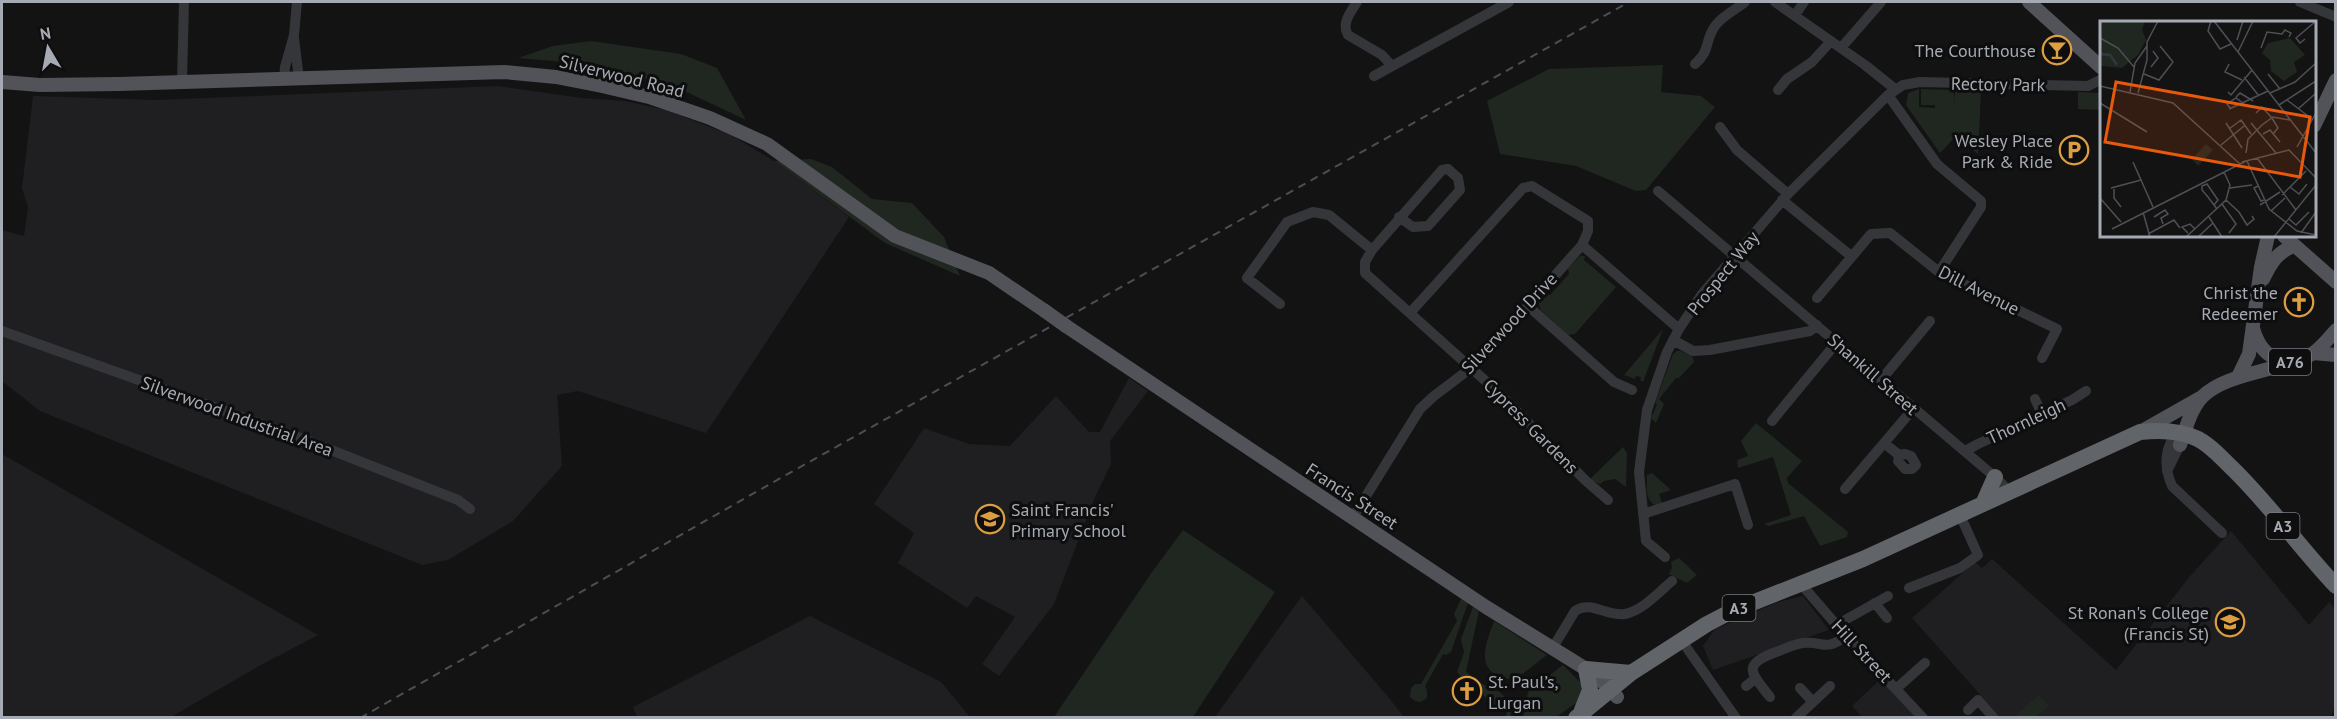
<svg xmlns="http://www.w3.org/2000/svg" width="2337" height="719" viewBox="0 0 2337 719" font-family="'PT Sans',sans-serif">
<rect width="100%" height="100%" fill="#131314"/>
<path fill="#1f1f21" d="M 497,86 L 582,98 L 625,101 L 666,110 L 731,135 L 774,161 L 849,217 L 706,433 L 578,391 L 557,395 L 562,466 L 513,521 L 448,560 L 422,565 L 40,411 L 2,381 L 2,230 L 24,236 L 28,207 L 22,188 L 33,96 L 156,100 Z
M 1129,378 L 1148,391 L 1110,441 L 1111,464 L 1095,497 L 1054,604 L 999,676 L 982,664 L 1015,617 L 976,596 L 967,608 L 898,563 L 914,533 L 874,504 L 924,428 L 969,444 L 1010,446 L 1056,396 L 1089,432 L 1100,432 Z
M 2,454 L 318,635 L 259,666 L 171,717 L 2,717 Z
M 2231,531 L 2309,625 L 2329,602 L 2335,609 L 2335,708 L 2329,718 L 2000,717 L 1912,618 L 1975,562 L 1982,568 L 1992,559 L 2116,670 L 2191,575 Z
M 1302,596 L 1389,698 L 1404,717 L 1215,717 Z
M 1803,596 L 1829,630 L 1713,670 L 1703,646 L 1715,629 L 1778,602 Z
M 810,616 L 941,682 L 970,717 L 637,717 L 633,707 Z
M 1882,678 L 1915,717 L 1862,717 L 1852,706 Z"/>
<path fill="#202620" d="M 591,41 L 681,54 L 717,68 L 746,120 L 676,87 L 589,64 L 518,58 L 553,46 Z
M 1663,65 L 1661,92 L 1701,96 L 1715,107 L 1646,190 L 1636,191 L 1576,166 L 1500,154 L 1487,101 L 1549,69 Z
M 1919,89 L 1919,107 L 1935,108 L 1935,105 L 1921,105 L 1921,89 L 1954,90 L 1954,106 L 1955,90 L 1981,91 L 1978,154 L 1956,136 L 1940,153 L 1906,105 L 1908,93 Z
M 2078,92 L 2100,93 L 2100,110 L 2078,109 Z
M 811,159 L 832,167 L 872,199 L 912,203 L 944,237 L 960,276 L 885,243 L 774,161 Z
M 1580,256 L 1585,256 L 1584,260 L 1616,287 L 1575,334 L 1568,335 L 1541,310 L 1538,302 L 1544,295 L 1550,295 L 1569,274 L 1568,268 Z
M 1663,329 L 1643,382 L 1640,380 L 1641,377 L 1636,376 L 1635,379 L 1624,375 Z
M 1677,351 L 1681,351 L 1692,356 L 1694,362 L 1679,378 L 1676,378 L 1659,399 L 1664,404 L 1656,423 L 1651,418 L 1657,404 L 1655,403 L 1673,354 Z
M 1756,423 L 1802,461 L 1787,478 L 1788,483 L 1848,532 L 1847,537 L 1820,546 L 1804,516 L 1769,526 L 1764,524 L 1791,515 L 1773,457 L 1738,468 L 1737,460 L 1748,456 L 1741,441 Z
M 1623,447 L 1627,453 L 1626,487 L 1615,479 L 1604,481 L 1600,484 L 1592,481 L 1591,478 Z
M 1652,473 L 1671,490 L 1659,494 L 1662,503 L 1655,505 C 1644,499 1647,486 1647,475 Z
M 1183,530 L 1275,592 L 1193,717 L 1054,717 L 1152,572 Z
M 1679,558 L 1697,575 L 1687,583 L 1669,574 L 1672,568 L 1671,562 Z
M 1461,599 L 1468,603 L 1451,652 L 1446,655 L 1443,654 L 1425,686 L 1427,690 L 1427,698 L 1421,702 L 1415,701 L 1410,697 L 1411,688 L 1415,684 L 1421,684 L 1457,621 L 1454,614 Z
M 1473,607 L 1479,611 L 1466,672 L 1482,684 L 1500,692 L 1513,706 L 1510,717 L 1505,717 L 1507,713 L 1505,710 L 1496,711 L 1474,683 L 1464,681 L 1457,672 L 1464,652 L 1461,639 Z
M 1494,621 L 1547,655 C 1537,662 1527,672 1516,677 C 1509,680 1504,679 1498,676 C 1475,665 1488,638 1494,621 Z
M 1563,665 L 1581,683 L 1582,699 L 1556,717 L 1523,718 L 1528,692 Z
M 2039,695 L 2049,706 L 2035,717 L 2018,717 L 2016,715 Z"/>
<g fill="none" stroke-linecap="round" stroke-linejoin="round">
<path stroke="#353639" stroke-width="10" d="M 1357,2 C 1351,12 1341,23 1348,35 L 1382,55 L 1392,66
M 1775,2 L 1865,65 L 1895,89
M 2300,2 L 2336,17
M 1795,15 L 1804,2
M 294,38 L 299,79
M 1841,48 L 1881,2
M 1695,64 C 1711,50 1704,42 1715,26 C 1722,16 1735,10 1745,2
M 1374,76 L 1509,2
M 284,79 L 285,67 L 294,35 L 297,2
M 182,82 L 184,2
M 1778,90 L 1787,79 L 1812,62 L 1831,41
M 1888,95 L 1937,164 L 1981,201 L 1981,207 L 1939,272
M 1720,127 L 1737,150 L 1788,194
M 1658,191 L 1995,477 L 2010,492
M 1782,200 L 1851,256
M 1399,217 L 1413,227 L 1428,226 L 1460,190 L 1458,178 L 1448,169 L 1442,170 L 1372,250 L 1365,262 L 1365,273 L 1499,393 L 1585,480 L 1608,500
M 1582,245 L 1679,329
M 1817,298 L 1871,234 L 1890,233 L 1939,272 L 2057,329 L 2042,358
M 1280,304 L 1247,278 L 1287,222 L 1313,212 L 1329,215 L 1372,250
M 1528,306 L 1614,382 L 1632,390
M 2,331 L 303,439 L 458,500 L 470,509
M 1673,340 L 1693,351 L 1710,350 L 1810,331 L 1817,325
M 1881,380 L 1930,321
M 2035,399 L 2042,414
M 1772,421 L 1837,342
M 2171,442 C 2164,456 2166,472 2172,486 L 2222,533
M 1884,443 L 1899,455 L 1905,454 L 1911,456 L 1916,465 L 1912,469 L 1905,469 L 1898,461 L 1899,455
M 1965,451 L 1978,444 L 2072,400 L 2086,391
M 2167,471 L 2180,445
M 1845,489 L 1913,409
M 1643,514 L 1735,484 L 1748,525
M 1353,517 L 1420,409 L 1434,396 L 1471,368 L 1528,306 L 1582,245 L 1588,231 L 1588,221 L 1532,186 L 1523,188 L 1410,313
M 1665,557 L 1646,541 L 1639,472 L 1647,410 L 1667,352 L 1679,329 L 1702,294 L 1788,194 L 1888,95 L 1903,85 L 1920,82 L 2088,86 L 2102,79
M 1801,584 L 1846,636 L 1923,718
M 1909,588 L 1960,568 L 1978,555 L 1960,515
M 1875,603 L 1887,618
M 1836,625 L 1888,596
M 1682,641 L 1736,718
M 1552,649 L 1575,611 C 1590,600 1608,617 1625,614 C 1642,611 1659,592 1672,581
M 1746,686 L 1755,679
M 1800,688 L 1813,702
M 1897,688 L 1925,663
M 1770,697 C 1751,673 1741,665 1776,652 C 1784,649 1794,644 1803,643 C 1824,641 1825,652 1846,636
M 1968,710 L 1978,700 L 1994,718
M 1796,718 L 1830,686"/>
<path stroke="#515358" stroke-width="14" d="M 2029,2 L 2102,68
M 2,82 L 40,85 L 119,84 L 504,72 L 556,77 L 602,86 L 649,97 L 710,118 L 767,144 L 895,236 L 989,273 L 1045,311
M 2314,126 L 2336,80
M 2284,236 L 2336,282
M 2263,279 C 2271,263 2277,252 2294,246
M 1066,326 L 1486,607 L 1586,669 L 1610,688 L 1617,697
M 2253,328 C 2261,358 2283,369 2312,354 C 2321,348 2329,338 2336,330
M 2313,353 L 2336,355
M 2238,377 L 2249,354 L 2261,267 L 2268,236
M 2140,432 L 2200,398
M 2180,445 C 2186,429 2190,410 2202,397 C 2223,376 2263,373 2290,362"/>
<path stroke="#616469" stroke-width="16" d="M 1983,504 L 1995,477
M 1582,710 L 1590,690 L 1586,669 L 1631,673
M 1576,718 L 1631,673 L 1707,624 L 1732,611 L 1863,559 L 2140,432 C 2159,430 2180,430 2198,439 C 2212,446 2221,458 2233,469 C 2270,505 2300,548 2336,586"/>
<path stroke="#4c4e52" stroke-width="2" stroke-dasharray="8 6" stroke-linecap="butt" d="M 360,718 L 770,484 L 1629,2"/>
<path stroke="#515358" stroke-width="14" d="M 1045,311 L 1066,326"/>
</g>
<defs>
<g id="bar-ring" transform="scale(1.5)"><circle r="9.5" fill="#0e0e0f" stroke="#dd9e42" stroke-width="1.5"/><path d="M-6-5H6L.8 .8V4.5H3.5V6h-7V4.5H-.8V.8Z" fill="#dd9e42"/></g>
<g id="parking-ring" transform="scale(1.5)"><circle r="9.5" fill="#0e0e0f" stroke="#dd9e42" stroke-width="1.5"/><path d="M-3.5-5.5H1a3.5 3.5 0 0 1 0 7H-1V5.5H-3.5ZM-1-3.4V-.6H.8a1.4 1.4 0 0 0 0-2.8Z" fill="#dd9e42"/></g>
<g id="church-ring" transform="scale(1.5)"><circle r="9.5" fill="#0e0e0f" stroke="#dd9e42" stroke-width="1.5"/><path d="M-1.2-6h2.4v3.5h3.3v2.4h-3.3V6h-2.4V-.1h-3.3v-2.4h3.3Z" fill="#dd9e42"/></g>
<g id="school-ring" transform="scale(1.5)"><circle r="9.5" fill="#0e0e0f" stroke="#dd9e42" stroke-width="1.5"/><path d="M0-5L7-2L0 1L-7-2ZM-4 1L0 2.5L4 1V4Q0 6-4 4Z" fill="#dd9e42"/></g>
</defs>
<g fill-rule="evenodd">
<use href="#bar-ring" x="2057" y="50"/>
<use href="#parking-ring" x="2074" y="150"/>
<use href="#church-ring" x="2299" y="302"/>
<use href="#school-ring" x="990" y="519"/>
<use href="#school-ring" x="2230" y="622"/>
<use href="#church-ring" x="1467" y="691"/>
</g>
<g text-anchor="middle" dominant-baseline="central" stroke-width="6" stroke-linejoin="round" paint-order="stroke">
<g fill="#0e0e0f" stroke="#787c82" stroke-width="1.5">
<rect x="2269" y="349" width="42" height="26" rx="4.5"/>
<rect x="2266.5" y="513" width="33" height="26" rx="4.5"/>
<rect x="1722.5" y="595" width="33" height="26" rx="4.5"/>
</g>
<g font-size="16" font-weight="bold" fill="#a6abb3">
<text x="2290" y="362">A76</text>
<text x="2283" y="526">A3</text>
<text x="1739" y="608">A3</text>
</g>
<g font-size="18" fill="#a6abb3" stroke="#0e0e0f" text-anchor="end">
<text x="2036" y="50">The Courthouse</text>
<text x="2053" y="140">Wesley Place<tspan x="2053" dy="21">Park &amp; Ride</tspan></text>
<text x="2278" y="292">Christ the<tspan x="2278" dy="21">Redeemer</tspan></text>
<text x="1011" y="509" text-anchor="start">Saint Francis'<tspan x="1011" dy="21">Primary School</tspan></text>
<text x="2209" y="612">St Ronan's College<tspan x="2209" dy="21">(Francis St)</tspan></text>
<text x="1488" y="681" text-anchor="start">St. Paul’s,<tspan x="1488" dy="21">Lurgan</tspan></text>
</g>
<g font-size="18" fill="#a6abb3" stroke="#0e0e0f">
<text transform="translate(622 76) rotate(14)">Silverwood Road</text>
<text transform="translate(1998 84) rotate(1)">Rectory Park</text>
<text transform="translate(1723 273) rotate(-51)">Prospect Way</text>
<text transform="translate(1979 290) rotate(27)">Dill Avenue</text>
<text transform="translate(1509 323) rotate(-47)">Silverwood Drive</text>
<text transform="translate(1873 374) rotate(41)">Shankill Street</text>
<text transform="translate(237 416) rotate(20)">Silverwood Industrial Area</text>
<text transform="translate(2026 421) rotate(-25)">Thornleigh</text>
<text transform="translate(1531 426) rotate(45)">Cypress Gardens</text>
<text transform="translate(1352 496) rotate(33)">Francis Street</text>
<text transform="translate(1862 651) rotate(47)">Hill Street</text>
</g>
</g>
<g transform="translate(2100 21)">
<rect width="216" height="216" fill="#131314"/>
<path d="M 0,0 L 45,0 L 42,9 L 46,19 L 38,34 L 22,47 L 0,45 ZM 190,17 L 205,34 L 194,41 L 197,51 L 184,60 L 171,50 L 170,39 L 162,32 L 168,22 ZM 106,123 L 113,129 L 98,145 L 92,138 Z" fill="#202620"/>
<path fill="none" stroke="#2e363c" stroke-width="3" d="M 0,33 L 10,34 L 17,44"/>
<path fill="none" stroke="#4e5054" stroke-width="1.5" d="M 111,0 L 108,10 L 120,28 L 131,23M 114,0 L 216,132M 0,17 L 18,27 L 34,46M 205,18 L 200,22 L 196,17 L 216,0M 137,19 L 143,0M 161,27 L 167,11 L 182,13 L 185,9 L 191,12 L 189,16M 138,31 L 153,0M 129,43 L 125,51 L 142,59M 51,46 L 58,37 L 53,30M 44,53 L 59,59 L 73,41 L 60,25M 168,53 L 180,68M 144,56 L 159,75M 0,65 L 73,82 L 140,143M 30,71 L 35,42 L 47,25M 128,71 L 131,74 L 152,49M 38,72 L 47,39 L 47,21 L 58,0M 170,72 L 195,61 L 216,42M 136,76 L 140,72 L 153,80M 187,79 L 212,98M 0,82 L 47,111M 179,84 L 216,60M 130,87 L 127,83 L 136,77 L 144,83M 129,88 L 168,70M 198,88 L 215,73M 156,92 L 162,86 L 172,97M 172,97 L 178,107 L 173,113M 126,102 L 142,127M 151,102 L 176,132M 129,108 L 141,99 L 151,113M 163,113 L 170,109 L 180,121M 121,124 L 144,105M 197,126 L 216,92M 146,132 L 148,118 L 162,104 L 173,96 L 190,99M 157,137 L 196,189M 147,140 L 169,188 L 197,210 L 216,214M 33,141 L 53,186M 142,141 L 189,129 L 216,157M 158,165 L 154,167 L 161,180 L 164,179M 190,166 L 199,173 L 207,163M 11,167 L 41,159M 130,167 L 152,164M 14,168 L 14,177 L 21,186M 182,174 L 206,150M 0,177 L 21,201M 126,179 L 139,191 L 147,204 L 154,198 L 152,195M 122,183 L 136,203 L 129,212M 114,184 L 118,179 L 107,163 L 102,165 L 102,169 L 108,176 L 117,188M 160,184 L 180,171M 171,190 L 185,177M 43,191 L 50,216M 54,196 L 65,189 L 68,193 L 61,197 L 63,203M 109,196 L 122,216M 189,198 L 196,204 L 209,191M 12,208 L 146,140M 88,212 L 82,206 L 90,203 L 95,208M 201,212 L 216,191M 48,213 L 74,199 L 80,207M 86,216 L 126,179 L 130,164 L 124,151M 98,216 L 113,202M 174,216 L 216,164"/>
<path fill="#e8590c" fill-opacity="0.15" stroke="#e8590c" stroke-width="3" d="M 16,61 L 210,96 L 200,156 L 5,121 Z"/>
<rect width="216" height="216" fill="none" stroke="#a6abb3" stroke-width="3"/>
</g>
<rect width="2337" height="719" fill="none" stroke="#a6abb3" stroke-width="6"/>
<g transform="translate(48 48) rotate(350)" stroke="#0e0e0f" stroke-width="4.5" paint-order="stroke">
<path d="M0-4.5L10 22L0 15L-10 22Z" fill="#a6abb3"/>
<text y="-9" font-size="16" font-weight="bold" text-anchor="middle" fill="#a6abb3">N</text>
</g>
</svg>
